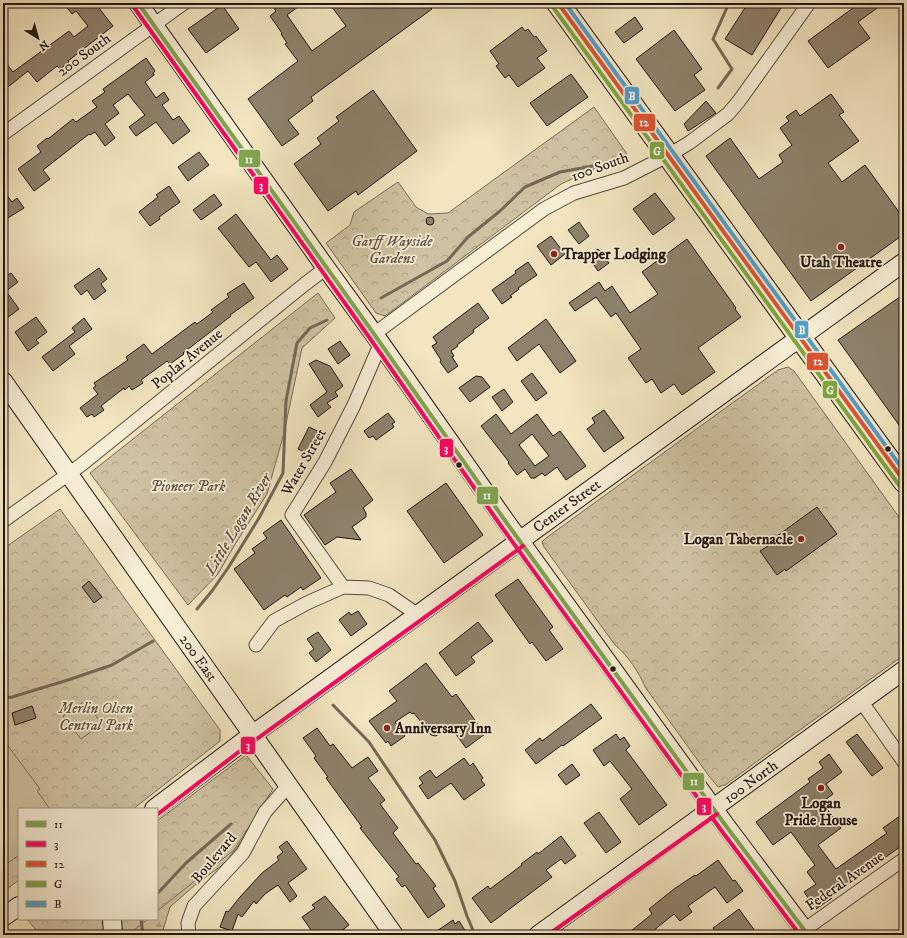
<svg xmlns="http://www.w3.org/2000/svg" width="907" height="938" viewBox="0 0 907 938" font-family="'IM FELL DW Pica',serif">
<defs>
<pattern id="forest-firs" width="22" height="20" patternUnits="userSpaceOnUse"><rect width="22" height="20" fill="#cfc2a2"/><path d="M5 1l3.5 6h-7zM16 11l3.5 6h-7z" fill="#b1a68a"/></pattern>
<pattern id="park-crowns" width="20" height="18" patternUnits="userSpaceOnUse"><rect width="20" height="18" fill="#cfc2a2"/><path d="M2 6a3 3 0 1 1 6 0M12 15a3 3 0 1 1 6 0" fill="none" stroke="#b1a68a"/></pattern>
</defs>
<rect width="100%" height="100%" fill="#f2e5c0"/>
<filter id="stains"><feTurbulence type="fractalNoise" baseFrequency=".005" numOctaves="4"/><feColorMatrix values="0 0 0 0 .2 0 0 0 0 .09 0 0 0 0 .02 0 0 0 .5 -.17"/></filter>
<radialGradient id="worn" r=".72"><stop offset=".6" stop-color="#630" stop-opacity="0"/><stop offset="1" stop-color="#630" stop-opacity=".3"/></radialGradient>
<path fill="url(#forest-firs)" stroke="#786c5a" d="M 235,808 L 251,829 L 225,863 L 195,885 L 170,907 L 163,930 L 164,935 L 123,935 L 128,919 L 157,919 L 157,870 Z"/>
<path fill="url(#park-crowns)" stroke="#786c5a" d="M 594,107 L 627,154 L 561,184 L 385,316 L 376,313 L 326,243 L 350,225 L 354,212 L 398,182 L 416,207 L 428,214 L 448,213 Z
M 318,293 L 335,318 L 302,348 L 284,433 L 267,494 L 234,546 L 218,574 L 188,605 L 90,473 Z
M 788,367 L 794,371 L 904,524 L 904,655 L 793,735 L 725,785 L 718,787 L 709,776 L 645,687 C 639,672 628,656 615,645 L 544,547 L 542,542 L 546,538 L 778,370 Z
M 60,509 L 220,730 L 220,741 L 133,809 L 19,809 L 19,880 L 3,892 L 3,549 Z
M 246,755 L 273,789 L 234,850 L 157,911 L 157,821 Z
M 27,919 L 148,919 L 128,935 L 40,935 Z"/>
<path fill="#cfc2a2" stroke="#786c5a" d="M 85,701 L 102,724 L 81,739 L 63,716 Z
M 3,739 L 40,789 L 37,791 L 50,809 L 19,809 L 19,855 L 5,865 L 3,862 Z"/>
<g fill="none" stroke-linecap="round" stroke-linejoin="round">
<path stroke="#746856" stroke-width="3" d="M 718,88 L 732,69 L 713,39 L 729,3
M 381,298 L 447,261 L 468,237 L 500,211 L 525,187 L 560,172 L 598,165
M 197,609 L 212,591 L 228,568 L 259,518 L 283,473 L 286,401 L 297,343 L 310,328 L 327,320
M 3,698 L 12,697 L 68,680 L 112,665 L 153,641
M 333,705 L 369,742 L 435,840 L 455,881 L 467,916 L 475,935
M 157,894 L 186,863 L 231,824
M 141,919 L 143,935"/>
</g>
<path fill="#8e826c" stroke="#221611" fill-rule="evenodd" d="M 63,3 L 95,3 L 113,26 L 68,61 L 69,62 L 60,69 L 57,66 L 37,82 L 28,71 L 3,91 L 3,59 L 13,72 L 69,31 L 74,37 L 88,26 L 76,11 L 72,14 Z
M 270,3 L 303,3 L 287,15 L 312,51 L 346,26 L 329,3 L 427,3 L 432,9 L 311,97 L 313,101 L 288,120 L 299,134 L 282,146 L 248,99 L 298,61 L 285,44 L 287,43 L 281,34 L 282,33 L 270,16 L 276,11 Z
M 748,3 L 784,3 L 752,55 L 725,39 Z
M 850,3 L 884,3 L 858,22 L 870,38 L 828,68 L 808,41 L 853,8 Z
M 222,5 L 239,29 L 206,53 L 188,29 Z
M 635,17 L 643,29 L 624,43 L 615,32 Z
M 522,27 L 525,31 L 528,29 L 534,37 L 536,36 L 547,51 L 537,58 L 545,68 L 518,87 L 509,75 L 505,78 L 496,66 L 499,64 L 490,51 Z
M 674,30 L 702,69 L 694,75 L 705,90 L 675,111 L 636,59 Z
M 146,58 L 155,71 L 153,73 L 154,75 L 145,82 L 156,98 L 164,92 L 169,100 L 162,105 L 173,120 L 179,116 L 190,131 L 173,144 L 156,122 L 136,136 L 129,127 L 145,115 L 128,94 L 113,105 L 119,113 L 105,124 L 115,138 L 105,146 L 95,132 L 90,135 L 89,134 L 43,170 L 50,179 L 34,191 L 18,169 L 41,152 L 37,146 L 47,138 L 48,139 L 73,119 L 76,122 L 97,107 L 92,101 L 105,92 L 103,89 Z
M 571,74 L 588,97 L 547,126 L 530,103 Z
M 373,90 L 417,151 L 358,195 L 356,191 L 328,211 L 294,164 L 321,144 L 317,138 L 339,121 L 336,117 Z
M 831,94 L 844,112 L 839,115 L 859,141 L 828,163 L 842,182 L 865,165 L 904,219 L 904,234 L 811,301 L 706,156 L 730,138 L 759,179 L 783,162 L 779,155 L 792,145 L 780,128 L 789,121 L 786,117 L 796,110 L 800,116 Z
M 706,101 L 716,113 L 688,131 L 684,124 Z
M 199,152 L 209,165 L 188,181 L 178,167 Z
M 169,186 L 180,202 L 159,217 L 160,219 L 150,226 L 139,212 L 158,197 L 156,195 Z
M 3,190 L 12,202 L 17,198 L 24,208 L 3,221 Z
M 655,193 L 675,219 L 653,235 L 633,209 Z
M 214,194 L 222,205 L 201,220 L 193,210 Z
M 236,214 L 271,260 L 277,255 L 288,269 L 271,282 L 256,262 L 249,267 L 218,228 Z
M426 221a4 4 0 1 1 8 0a4 4 0 1 1-8 0Z
M 579,222 L 589,236 L 579,244 L 568,230 Z
M 551,236 L 565,254 L 551,265 L 537,246 Z
M 687,239 L 736,308 L 735,309 L 741,317 L 698,348 L 715,372 L 682,395 L 674,384 L 661,393 L 652,379 L 646,383 L 628,358 L 641,349 L 616,313 L 611,317 L 596,297 L 575,311 L 569,303 L 599,282 L 605,291 L 612,286 L 630,313 L 658,294 L 642,272 Z
M 598,249 L 609,263 L 598,271 L 588,256 Z
M 528,262 L 537,275 L 518,288 L 519,289 L 510,296 L 512,297 L 502,304 L 492,290 L 516,273 L 515,271 Z
M 99,268 L 107,279 L 101,284 L 106,291 L 94,300 L 87,290 L 81,295 L 74,286 Z
M 11,273 L 18,282 L 6,291 L 19,309 L 3,321 L 3,278 Z
M 244,283 L 254,298 L 230,315 L 231,316 L 183,353 L 184,354 L 170,364 L 167,361 L 141,380 L 143,383 L 132,390 L 129,386 L 125,390 L 124,388 L 101,406 L 104,410 L 94,417 L 92,414 L 87,417 L 80,408 L 98,394 L 93,388 L 96,386 L 94,383 L 128,360 L 126,357 L 144,344 L 152,354 L 195,322 L 197,324 L 213,312 L 211,310 L 229,297 L 227,294 Z
M 904,294 L 904,432 L 838,340 Z
M 478,303 L 489,318 L 473,330 L 474,332 L 457,345 L 458,346 L 451,351 L 454,356 L 452,357 L 458,366 L 448,373 L 440,362 L 441,360 L 432,346 L 437,343 L 433,337 Z
M 36,317 L 47,332 L 36,340 L 39,343 L 28,351 L 15,332 Z
M 84,318 L 92,329 L 69,346 L 75,354 L 53,371 L 42,357 L 75,332 L 72,328 Z
M 546,319 L 576,361 L 560,373 L 539,344 L 517,361 L 508,348 Z
M 340,341 L 350,355 L 338,364 L 328,349 Z
M 316,360 L 330,366 L 343,386 L 335,392 L 338,396 L 327,403 L 331,407 L 318,417 L 310,405 L 327,392 L 309,364 Z
M 532,373 L 547,393 L 536,401 L 521,381 Z
M 476,376 L 482,377 L 490,387 L 470,402 L 459,388 Z
M 504,389 L 513,402 L 502,411 L 492,397 Z
M 604,410 L 624,438 L 604,452 L 587,429 L 595,423 L 592,418 Z
M 388,413 L 395,422 L 392,424 L 394,427 L 376,440 L 373,436 L 369,438 L 364,431 Z
M 496,414 L 511,434 L 537,414 L 553,436 L 560,431 L 586,466 L 566,480 L 557,467 L 545,476 L 542,473 L 535,478 L 531,478 L 525,469 L 517,475 L 508,463 L 509,462 L 481,426 ZM 532,434 L 549,456 L 535,466 L 519,445 Z
M 309,427 L 324,434 L 313,456 L 298,449 Z
M 351,469 L 373,500 L 363,508 L 366,513 L 366,517 L 352,527 L 361,540 L 337,537 L 325,545 L 304,515 L 336,492 L 330,483 Z
M 446,483 L 483,535 L 444,563 L 407,511 Z
M 817,507 L 837,534 L 786,571 L 785,569 L 777,575 L 760,551 L 768,546 L 766,544 Z
M 281,520 L 321,578 L 303,590 L 301,587 L 287,597 L 285,595 L 264,610 L 234,569 L 255,553 L 252,549 L 267,538 L 263,533 Z
M 518,579 L 553,627 L 549,630 L 563,649 L 546,661 L 532,642 L 530,644 L 495,595 Z
M 89,581 L 102,597 L 94,603 L 82,587 Z
M 358,611 L 367,624 L 351,636 L 339,620 L 349,612 L 351,615 Z
M 478,622 L 493,641 L 471,657 L 475,662 L 456,676 L 439,653 Z
M 318,632 L 331,650 L 316,662 L 309,653 L 314,649 L 307,639 Z
M 426,663 L 452,697 L 456,694 L 485,734 L 466,748 L 450,726 L 436,736 L 431,735 L 414,713 L 412,714 L 410,712 L 395,722 L 405,736 L 391,746 L 388,741 L 386,743 L 369,721 L 397,701 L 389,691 Z
M 591,704 L 602,718 L 563,746 L 562,745 L 536,764 L 525,750 L 540,738 L 542,741 Z
M 32,706 L 36,718 L 15,725 L 12,713 Z
M 317,728 L 330,746 L 333,744 L 352,768 L 368,757 L 378,771 L 368,778 L 385,800 L 380,804 L 398,828 L 393,833 L 416,864 L 418,863 L 430,878 L 436,886 L 433,888 L 445,906 L 428,918 L 405,885 L 402,887 L 396,879 L 399,877 L 360,828 L 362,827 L 326,778 L 328,777 L 314,758 L 316,756 L 303,738 Z
M 616,734 L 620,740 L 624,737 L 630,746 L 626,750 L 667,805 L 639,825 L 620,799 L 632,789 L 610,761 L 604,766 L 593,750 Z
M 857,734 L 883,768 L 872,776 L 846,742 Z
M 829,754 L 842,772 L 826,784 L 833,794 L 822,802 L 841,828 L 818,845 L 836,869 L 887,833 L 883,828 L 904,813 L 904,844 L 847,885 L 842,879 L 826,890 L 832,898 L 816,909 L 804,892 L 816,884 L 807,872 L 815,865 L 791,832 L 773,845 L 756,822 L 810,782 L 808,779 L 823,768 L 819,762 Z
M 464,758 L 470,766 L 473,763 L 483,778 L 481,780 L 485,785 L 464,800 L 451,783 L 428,799 L 419,786 L 423,783 L 419,778 L 430,770 L 436,778 Z
M 572,764 L 580,775 L 566,785 L 558,775 Z
M 599,812 L 621,842 L 606,853 L 584,823 Z
M 561,836 L 576,856 L 565,864 L 561,859 L 546,870 L 552,877 L 491,923 L 472,898 L 488,886 L 490,889 L 522,865 L 521,864 L 537,852 L 538,854 Z
M 287,841 L 307,869 L 288,883 L 297,896 L 290,902 L 278,885 L 265,894 L 256,904 L 254,901 L 242,917 L 238,914 L 232,931 L 220,927 L 226,911 L 228,912 L 240,897 L 262,873 L 279,860 L 277,857 L 283,852 L 279,847 Z
M 718,860 L 733,881 L 735,880 L 743,891 L 727,903 L 715,887 L 688,906 L 692,912 L 680,921 L 674,914 L 648,935 L 626,935 L 652,914 L 649,909 L 674,889 L 695,875 L 696,876 Z
M 325,896 L 349,925 L 336,935 L 304,935 L 311,930 L 302,917 L 315,908 L 312,905 Z
M 739,909 L 758,935 L 718,935 L 713,928 Z
M 453,920 L 455,924 L 459,921 L 468,935 L 431,935 Z"/>
<g fill="none" stroke-linecap="round" stroke-linejoin="round">
<g stroke="#564a3d" stroke-width="15">
<path id="street" d="M 3,134 L 184,3
M 374,334 L 544,209 L 574,193 L 624,178 L 669,155 L 689,143 L 728,114 L 739,101 L 809,3
M 3,521 L 81,465 L 305,284 L 326,268
M 343,587 L 292,515 L 325,462 L 354,405 L 380,345
M 256,645 L 274,621 L 307,603 L 343,587 L 369,588 L 389,595 L 418,615
M 861,701 L 904,762
M 804,930 L 904,859
M 189,935 L 188,923 L 194,906 L 243,853 L 265,812 L 288,786"/>
</g>
<g stroke="#221611" stroke-width="20">
<path id="secondary" d="M 138,3 L 326,268 L 374,334 L 506,522 L 726,826 L 808,935
M 3,381 L 394,935
M 154,809 L 252,735 L 904,262
M 3,917 L 19,906
M 112,919 L 113,935
M 538,935 L 904,670"/>
</g>
<g stroke="#221611" stroke-width="24">
<path id="highway" d="M 558,3 L 904,481"/>
</g>
<use href="#street" stroke="#f7eed6" stroke-width="13"/>
<use href="#secondary" stroke="#f7eed6" stroke-width="18"/>
<use href="#highway" stroke="#f2e5c0" stroke-width="22"/>
<g stroke="#f7eed6" stroke-width="7">
<path id="bus-1" d="M 138,3 L 374,334 L 506,522 L 726,826 L 808,935"/>
</g>
<g stroke="#f7eed6" stroke-width="7">
<path id="bus-2" d="M 133,6 L 369,337 L 501,526 L 721,830 L 800,935
M 158,814 L 236,754 L 523,546
M 548,935 L 717,814"/>
</g>
<g stroke="#f7eed6" stroke-width="7">
<path id="bus-3" d="M 558,3 L 904,481"/>
</g>
<g stroke="#f7eed6" stroke-width="7">
<path id="bus-4" d="M 553,7 L 899,485"/>
</g>
<g stroke="#f7eed6" stroke-width="7">
<path id="bus-5" d="M 565,3 L 904,471"/>
</g>
<use href="#bus-1" stroke="#7ea550" stroke-width="4"/>
<use href="#bus-2" stroke="#fa0561" stroke-width="4"/>
<use href="#bus-3" stroke="#dc5331" stroke-width="4"/>
<use href="#bus-4" stroke="#7da73e" stroke-width="4"/>
<use href="#bus-5" stroke="#529eca" stroke-width="4"/>
</g>
<g fill="#8f2418" stroke="#f7eed6" stroke-width="1.5">
<circle cx="841" cy="247" r="4"/>
<circle cx="554" cy="254" r="4"/>
<circle cx="801" cy="539" r="4"/>
<circle cx="387" cy="728" r="4"/>
<circle cx="821" cy="788" r="4"/>
</g>
<g fill="#221611" stroke="#f7eed6" stroke-width="1.5">
<circle cx="888" cy="449" r="3.5"/>
<circle cx="459" cy="465" r="3.5"/>
<circle cx="613" cy="669" r="3.5"/>
</g>
<g text-anchor="middle" dominant-baseline="central" stroke-width="3.5" stroke-linejoin="round" paint-order="stroke">
<g font-size="15" fill="#221611" stroke="#f7eed6">
<text transform="translate(84 55) rotate(-36)">200 South</text>
<text transform="translate(600 167) rotate(-20)">100 South</text>
<text transform="translate(187 359) rotate(-39)">Poplar Avenue</text>
<text transform="translate(304 462) rotate(-60)">Water Street</text>
<text transform="translate(567 506) rotate(-36)">Center Street</text>
<text transform="translate(198 658) rotate(55)">200 East</text>
<text transform="translate(751 782) rotate(-36)">100 North</text>
<text transform="translate(214 858) rotate(-50)">Boulevard</text>
<text transform="translate(845 881) rotate(-35)">Federal Avenue</text>
</g>
<g font-size="15" font-style="italic" fill="#5f5244" stroke="#f7eed6">
<text x="392" y="241">Garff Wayside<tspan x="392" dy="17">Gardens</tspan></text>
<text x="188" y="486">Pioneer Park</text>
<text x="96" y="708">Merlin Olsen<tspan x="96" dy="17">Central Park</tspan></text>
</g>
<g font-size="15" font-weight="bold" fill="#221611" stroke="#f7eed6" text-anchor="start">
<text x="562" y="254">Trapper Lodging</text>
<text x="841" y="262" text-anchor="middle">Utah Theatre</text>
<text x="793" y="539" text-anchor="end">Logan Tabernacle</text>
<text x="395" y="728">Anniversary Inn</text>
<text x="821" y="803" text-anchor="middle">Logan<tspan x="821" dy="17">Pride House</tspan></text>
</g>
<g font-size="16" font-style="italic" fill="#594d3f" stroke="#f7eed6">
<text transform="translate(238 524) rotate(-59)">Little Logan River</text>
</g>
</g>
<g stroke="#f7eed6" stroke-width="1.5">
<rect x="624" y="86" width="16" height="19" rx="4" fill="#529eca"/>
<rect x="633" y="113" width="23" height="19" rx="4" fill="#dc5331"/>
<rect x="649" y="141" width="16" height="19" rx="4" fill="#7da73e"/>
<rect x="238" y="149" width="23" height="19" rx="4" fill="#7ea550"/>
<rect x="253" y="176" width="16" height="19" rx="4" fill="#fa0561"/>
<rect x="794" y="320" width="15" height="19" rx="4" fill="#529eca"/>
<rect x="806" y="352" width="23" height="19" rx="4" fill="#dc5331"/>
<rect x="822" y="380" width="16" height="19" rx="4" fill="#7da73e"/>
<rect x="439" y="438" width="15" height="20" rx="4" fill="#fa0561"/>
<rect x="476" y="486" width="23" height="19" rx="4" fill="#7ea550"/>
<rect x="240" y="736" width="16" height="19" rx="4" fill="#fa0561"/>
<rect x="682" y="772" width="23" height="19" rx="4" fill="#7ea550"/>
<rect x="696" y="797" width="16" height="19" rx="4" fill="#fa0561"/>
</g>
<g font-size="11" text-anchor="middle" font-weight="bold" fill="#fff">
<text x="632" y="100">B</text>
<text x="644" y="126">12</text>
<text x="657" y="155">G</text>
<text x="249" y="163">11</text>
<text x="261" y="189">3</text>
<text x="802" y="334">B</text>
<text x="818" y="365">12</text>
<text x="830" y="394">G</text>
<text x="446" y="452">3</text>
<text x="487" y="499">11</text>
<text x="248" y="749">3</text>
<text x="694" y="785">11</text>
<text x="704" y="810">3</text>
</g>
<rect width="907" height="938" fill="none" stroke="#f2e5c0" stroke-width="16"/>
<rect x="4" y="4" width="899" height="930" fill="none" stroke="#221611" stroke-width="2"/>
<rect x="8" y="8" width="891" height="922" fill="none" stroke="#221611"/>
<rect x="18" y="808" width="140" height="112" fill="#f7eed6" stroke="#a29887"/>
<rect x="26" y="821" width="20" height="6" fill="#7ea550" stroke="#a29887"/>
<text x="54" y="828" font-size="12" fill="#221611">11</text>
<rect x="26" y="841" width="20" height="6" fill="#fa0561" stroke="#a29887"/>
<text x="54" y="848" font-size="12" fill="#221611">3</text>
<rect x="26" y="861" width="20" height="6" fill="#dc5331" stroke="#a29887"/>
<text x="54" y="868" font-size="12" fill="#221611">12</text>
<rect x="26" y="881" width="20" height="6" fill="#7da73e" stroke="#a29887"/>
<text x="54" y="888" font-size="12" fill="#221611">G</text>
<rect x="26" y="901" width="20" height="6" fill="#529eca" stroke="#a29887"/>
<text x="54" y="908" font-size="12" fill="#221611">B</text>
<g transform="translate(38 38) rotate(143)" stroke="#f7eed6" stroke-width="3" paint-order="stroke">
<path d="M0-3L7 15L0 10L-7 15Z" fill="#221611"/>
<text y="-6" font-size="11" font-weight="bold" text-anchor="middle" fill="#221611">N</text>
</g>
<rect width="100%" height="100%" filter="url(#stains)"/>
<rect width="100%" height="100%" fill="url(#worn)"/>
</svg>
